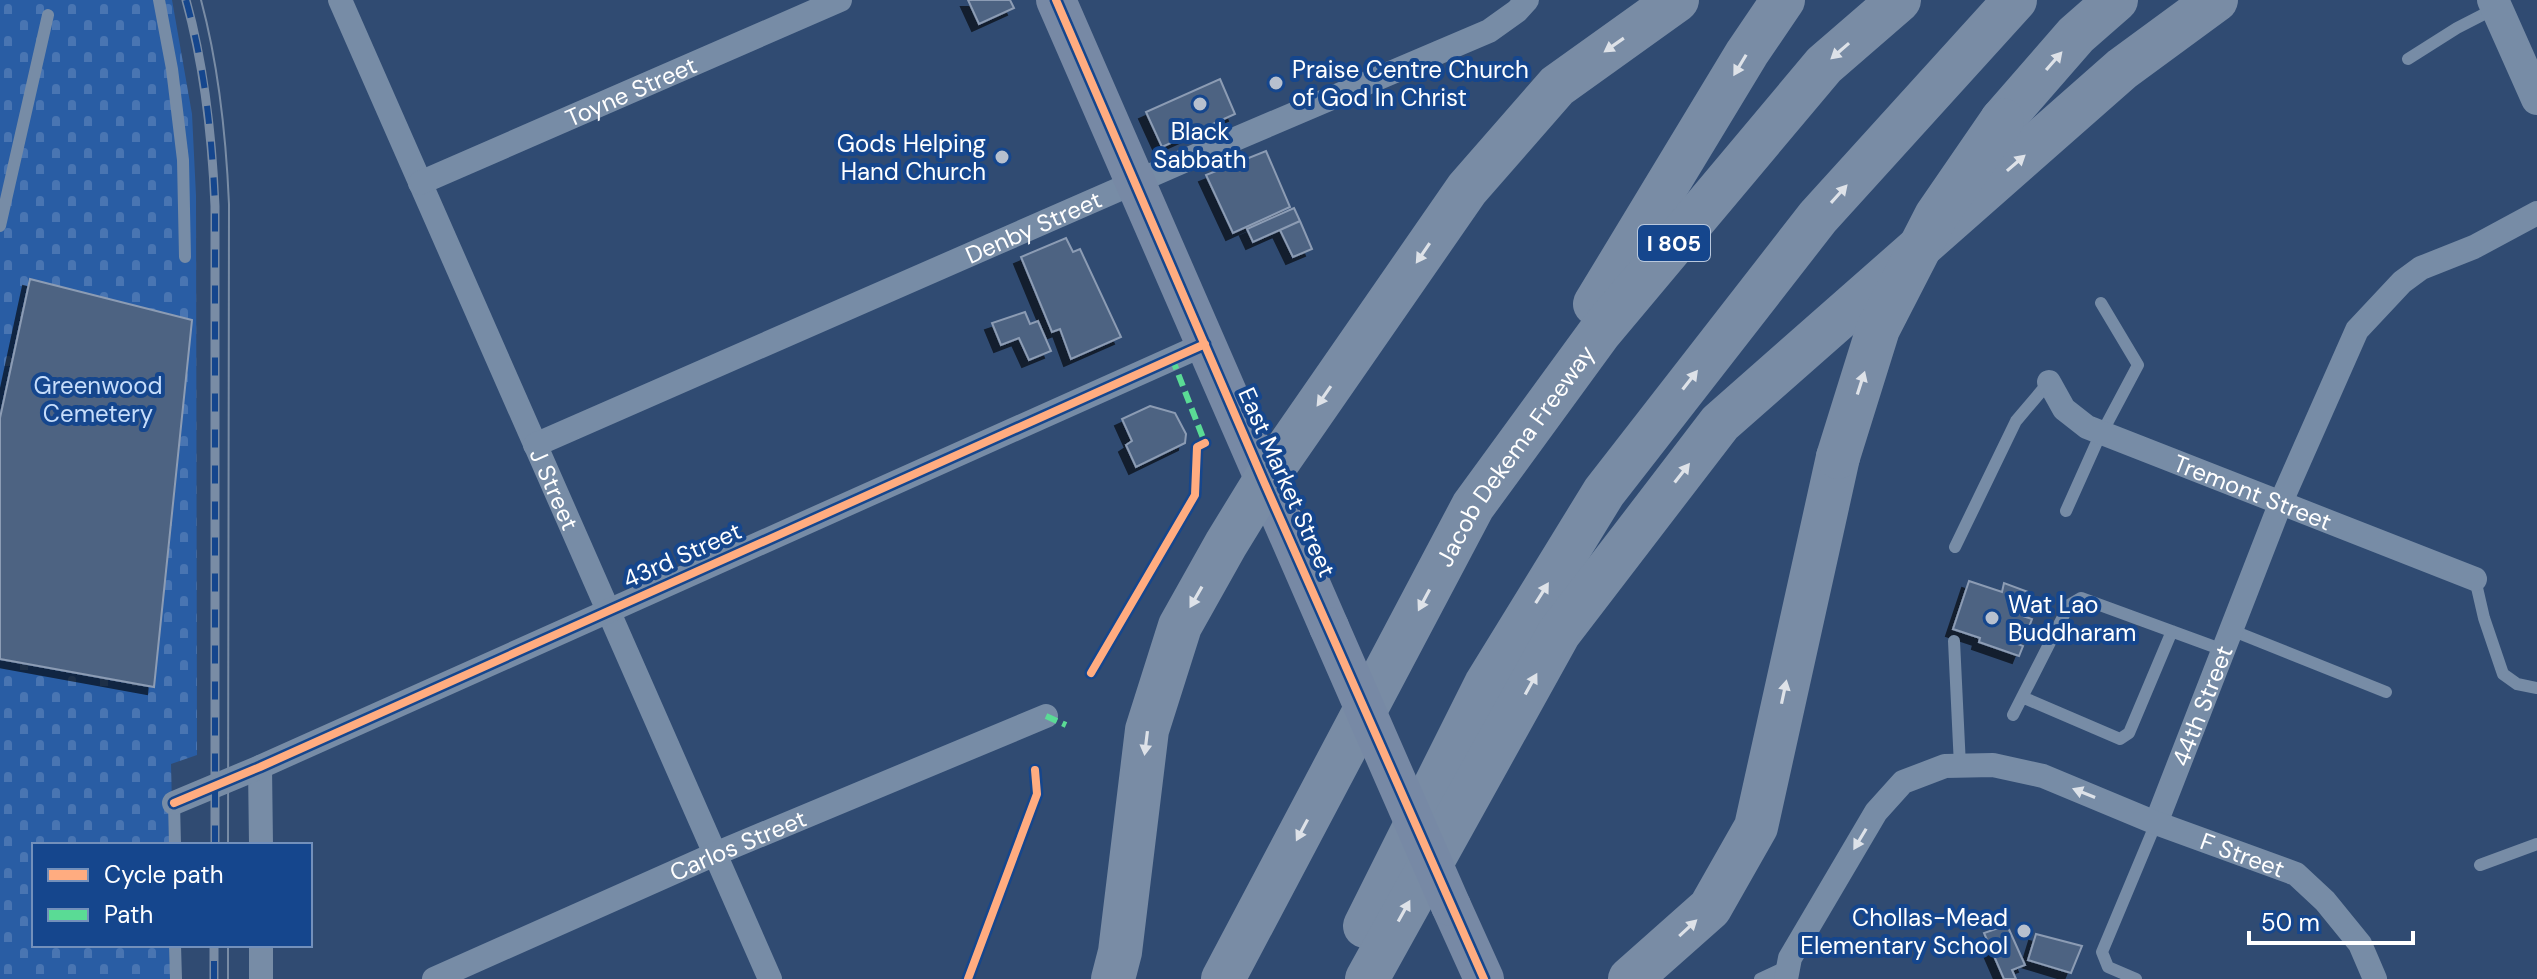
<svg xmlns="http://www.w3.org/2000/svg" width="2537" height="979" viewBox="0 0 2537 979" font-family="'DM Sans',sans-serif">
<defs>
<pattern id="cemetery-stones" width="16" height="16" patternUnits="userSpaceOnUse" patternTransform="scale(2)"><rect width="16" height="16" fill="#295da4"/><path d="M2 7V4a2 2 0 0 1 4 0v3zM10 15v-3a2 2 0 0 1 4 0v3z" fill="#4975b2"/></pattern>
<filter id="shadow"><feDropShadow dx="-7" dy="7" stdDeviation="0" flood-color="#0009"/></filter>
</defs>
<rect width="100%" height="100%" fill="#304b72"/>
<path fill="url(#cemetery-stones)" d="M 0,0 L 172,0 L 192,114 L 196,196 L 197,755 L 171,764 L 173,845 L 34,845 L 34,945 L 174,945 L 173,979 L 0,979 Z"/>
<path fill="#4d6382" stroke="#8c9cb4" stroke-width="2" filter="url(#shadow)" d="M 968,0 L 1010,0 L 1014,8 L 979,24 Z
M 1220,79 L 1235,114 L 1162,147 L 1146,112 Z
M 1266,151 L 1290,207 L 1233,233 L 1206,175 Z
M 1294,208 L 1300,221 L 1253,242 L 1247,229 Z
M 1300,221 L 1312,249 L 1293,257 L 1280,230 Z
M 1066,238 L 1073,252 L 1080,249 L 1121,337 L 1071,359 L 1060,329 L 1052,332 L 1021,257 Z
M 30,279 L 192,320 L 154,687 L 0,659 L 0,418 Z
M 1025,312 L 1030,324 L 1038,321 L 1051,351 L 1029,360 L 1019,338 L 1001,345 L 992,323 Z
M 1150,406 L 1175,413 L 1186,434 L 1185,443 L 1136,467 L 1126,445 L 1132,441 L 1122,419 Z
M 1969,581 L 2002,592 L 2004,583 L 2031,593 L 2023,616 L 2032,619 L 2027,632 L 2020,630 L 2015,643 L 2023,646 L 2019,656 L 1979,642 L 1980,638 L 1953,629 Z
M 2007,925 L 2025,965 L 2012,970 L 2016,979 L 2004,979 L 1984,933 Z
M 2036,934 L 2082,946 L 2071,973 L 2028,960 Z"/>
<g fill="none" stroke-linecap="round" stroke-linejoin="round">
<path stroke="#778ca6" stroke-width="12" d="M 159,0 L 172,69 L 183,160 L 185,257
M 2408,59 L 2457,28 L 2496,8
M 0,226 L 48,15
M 2066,511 L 2096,444 L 2138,365 L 2101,303
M 1955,547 L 2016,421 L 2049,382
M 2475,579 L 2484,618 L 2503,674 L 2517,684 L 2537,688
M 2231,630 L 2386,692
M 1954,641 L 1960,766
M 2022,697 L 2120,739 L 2129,733 L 2172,631
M 2013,715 L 2069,605 L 2081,598 L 2223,650
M 174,803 L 175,845
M 2480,865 L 2537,844
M 175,945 L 176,979
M 1760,979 L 1788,966
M 2136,979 L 2108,967 L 2102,952 L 2156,823"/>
<g stroke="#778ca6" stroke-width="24">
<path id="s1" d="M 340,0 L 770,979"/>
<path id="s2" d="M 420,183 L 840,0"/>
<path id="s3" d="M 2049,382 L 2064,409 L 2087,427 L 2475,579"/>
<path id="s4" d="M 535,445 L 1186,160 L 1489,31 L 1517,11 L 1527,0"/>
<path d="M 260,767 L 261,845"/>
<path d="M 174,803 L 260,767 L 1205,344"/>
<path id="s5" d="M 2156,823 L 2281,502 L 2357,330 L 2402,282 L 2421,268 L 2474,247 L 2537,213"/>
<path d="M 261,945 L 261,979"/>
<path id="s6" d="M 434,979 L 715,854 L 1046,716"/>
<path id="s7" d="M 1786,979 L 1790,958 L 1876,812 L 1903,782 L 1945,766 L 1993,765 L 2043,776 L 2156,823 L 2296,874 L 2325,901 L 2360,944 L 2375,979"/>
</g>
<path stroke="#778ca6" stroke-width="32" d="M 2493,0 L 2537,99"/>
<path stroke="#7789a5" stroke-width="40" d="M 1056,0 L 1329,627
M 1451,906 L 1484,979"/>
<g stroke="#798ca5" stroke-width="44">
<path d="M 2002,120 L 2076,35 L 2116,0"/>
<path d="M 1595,304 L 1747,53 L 1783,0"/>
<path d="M 1365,926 L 1486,684 L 1604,492 L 1818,217 L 2015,0"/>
<path d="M 1113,979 L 1120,952 L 1147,730 L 1180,626 L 1226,544 L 1264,482 L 1467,189 L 1557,86 L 1677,0"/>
<path id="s8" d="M 1223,979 L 1473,506 L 1600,332 L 1824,65 L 1899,0"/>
<path d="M 1367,979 L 1559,633 L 1720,423 L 2122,69 L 2216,0"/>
<path d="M 1630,979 L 1710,908 L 1756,827 L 1838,457"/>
</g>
<path stroke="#798ca5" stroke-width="2" d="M 201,0 C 219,67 226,135 229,204 L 228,845
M 228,979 L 228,945"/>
<g stroke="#798ca5" stroke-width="9">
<path id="rail" d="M 186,0 C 205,68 212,136 215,206 L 215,845
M 214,979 L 214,945"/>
</g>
<use href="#rail" stroke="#15468d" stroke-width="6" stroke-dasharray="18" stroke-linecap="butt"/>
<path stroke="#7789a5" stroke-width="40" d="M 1329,627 L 1451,906"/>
<path stroke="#798ca5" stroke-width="44" d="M 1838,457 L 1878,329 L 1936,216 L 2002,120"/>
<path stroke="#5adb95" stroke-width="6" stroke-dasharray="12 6" stroke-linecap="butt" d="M 1172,358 L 1205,443 L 1199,446
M 1046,716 L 1066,725"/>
<g stroke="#15468d" stroke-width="13">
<path id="cycleway" d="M 1056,0 L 1264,482 L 1484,979
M 1091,673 L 1195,495 L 1197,447 L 1205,443
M 174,803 L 260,767 L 1205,344
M 968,979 L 1037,794 L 1035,770"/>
</g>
<use href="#cycleway" stroke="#ffac80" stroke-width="8"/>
</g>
<defs><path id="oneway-solid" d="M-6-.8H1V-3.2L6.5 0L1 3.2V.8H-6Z" transform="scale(2)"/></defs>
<g fill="#dee2e8">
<use href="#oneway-solid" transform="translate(1614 45) rotate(145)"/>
<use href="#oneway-solid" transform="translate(1840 51) rotate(139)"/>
<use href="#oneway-solid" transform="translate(2054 61) rotate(-49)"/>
<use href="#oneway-solid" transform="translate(1740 65) rotate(121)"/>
<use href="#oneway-solid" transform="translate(2016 163) rotate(-41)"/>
<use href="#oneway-solid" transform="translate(1839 194) rotate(-48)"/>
<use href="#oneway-solid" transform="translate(1423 253) rotate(124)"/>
<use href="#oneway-solid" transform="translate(1690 380) rotate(-52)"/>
<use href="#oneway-solid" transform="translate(1861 383) rotate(-72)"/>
<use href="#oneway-solid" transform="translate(1324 396) rotate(125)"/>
<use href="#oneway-solid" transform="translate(1682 473) rotate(-52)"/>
<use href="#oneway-solid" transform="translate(1542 593) rotate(-58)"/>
<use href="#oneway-solid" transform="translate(1196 597) rotate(120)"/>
<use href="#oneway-solid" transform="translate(1424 600) rotate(118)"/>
<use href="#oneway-solid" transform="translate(1531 684) rotate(-61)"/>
<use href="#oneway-solid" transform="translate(1784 692) rotate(-78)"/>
<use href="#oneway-solid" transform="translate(1146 743) rotate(97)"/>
<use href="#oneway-solid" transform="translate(1302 830) rotate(118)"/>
<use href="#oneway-solid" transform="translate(1404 911) rotate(-61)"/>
<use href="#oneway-solid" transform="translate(1688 928) rotate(-43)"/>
</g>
<g fill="#dde2e9">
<use href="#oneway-solid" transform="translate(2084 793) rotate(-158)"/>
<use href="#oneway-solid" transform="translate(1860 839) rotate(121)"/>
</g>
<g fill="#b7c0ce" stroke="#15468d" stroke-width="3">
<circle cx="1276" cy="83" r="8"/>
<circle cx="1200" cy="104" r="8"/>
<circle cx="1002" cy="157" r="8"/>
<circle cx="1992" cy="618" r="8"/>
<circle cx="2024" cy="931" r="8"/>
</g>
<g text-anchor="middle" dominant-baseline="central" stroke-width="8" stroke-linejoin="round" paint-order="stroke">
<rect fill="#15468d" stroke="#b9c8dd" stroke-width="2" x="1638" y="225" width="72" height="36" rx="6"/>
<g font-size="22" font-weight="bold" fill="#fff">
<text x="1674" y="243">I 805</text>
</g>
<g font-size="24" fill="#fff" stroke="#15468d" text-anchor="start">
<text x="1292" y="69">Praise Centre Church<tspan x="1292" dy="28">of God In Christ</tspan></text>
<text x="1200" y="131" text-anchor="middle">Black<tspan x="1200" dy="28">Sabbath</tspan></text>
<text x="986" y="143" text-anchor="end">Gods Helping<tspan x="986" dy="28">Hand Church</tspan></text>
<text x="2008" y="604">Wat Lao<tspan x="2008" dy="28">Buddharam</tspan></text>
<text x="2008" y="917" text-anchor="end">Chollas-Mead<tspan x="2008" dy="28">Elementary School</tspan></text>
</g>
<g font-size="24" fill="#fff" stroke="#15468d">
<text stroke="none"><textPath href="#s2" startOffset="230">Toyne Street</textPath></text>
<text stroke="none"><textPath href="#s4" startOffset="544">Denby Street</textPath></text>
<text stroke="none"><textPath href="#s8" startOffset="600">Jacob Dekema Freeway</textPath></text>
<text transform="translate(1287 482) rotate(66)">East Market Street</text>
<text stroke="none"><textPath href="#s1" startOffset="534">J Street</textPath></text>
<text stroke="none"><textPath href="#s3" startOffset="238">Tremont Street</textPath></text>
<text transform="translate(682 555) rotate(-24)">43rd Street</text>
<text stroke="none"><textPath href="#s5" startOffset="126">44th Street</textPath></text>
<text stroke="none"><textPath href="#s6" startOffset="332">Carlos Street</textPath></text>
<text stroke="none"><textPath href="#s7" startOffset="590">F Street</textPath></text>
</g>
<g font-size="24" fill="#c6ddfb" stroke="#15468d">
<text x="98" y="385">Greenwood<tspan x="98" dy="28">Cemetery</tspan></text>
</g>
</g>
<rect x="32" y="843" width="280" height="104" fill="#15468d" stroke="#7390bb" stroke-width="2"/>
<rect x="48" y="869" width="40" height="12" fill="#ffac80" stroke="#7390bb" stroke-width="2"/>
<text x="104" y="883" font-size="24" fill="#ffffff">Cycle path</text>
<rect x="48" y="909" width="40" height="12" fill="#5adb95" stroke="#7390bb" stroke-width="2"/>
<text x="104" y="923" font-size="24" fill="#ffffff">Path</text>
<path d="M2249 931v12h164v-12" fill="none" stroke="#ffffff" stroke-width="4"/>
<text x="2261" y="931" font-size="24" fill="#ffffff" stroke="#15468d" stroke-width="6" paint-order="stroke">50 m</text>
</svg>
